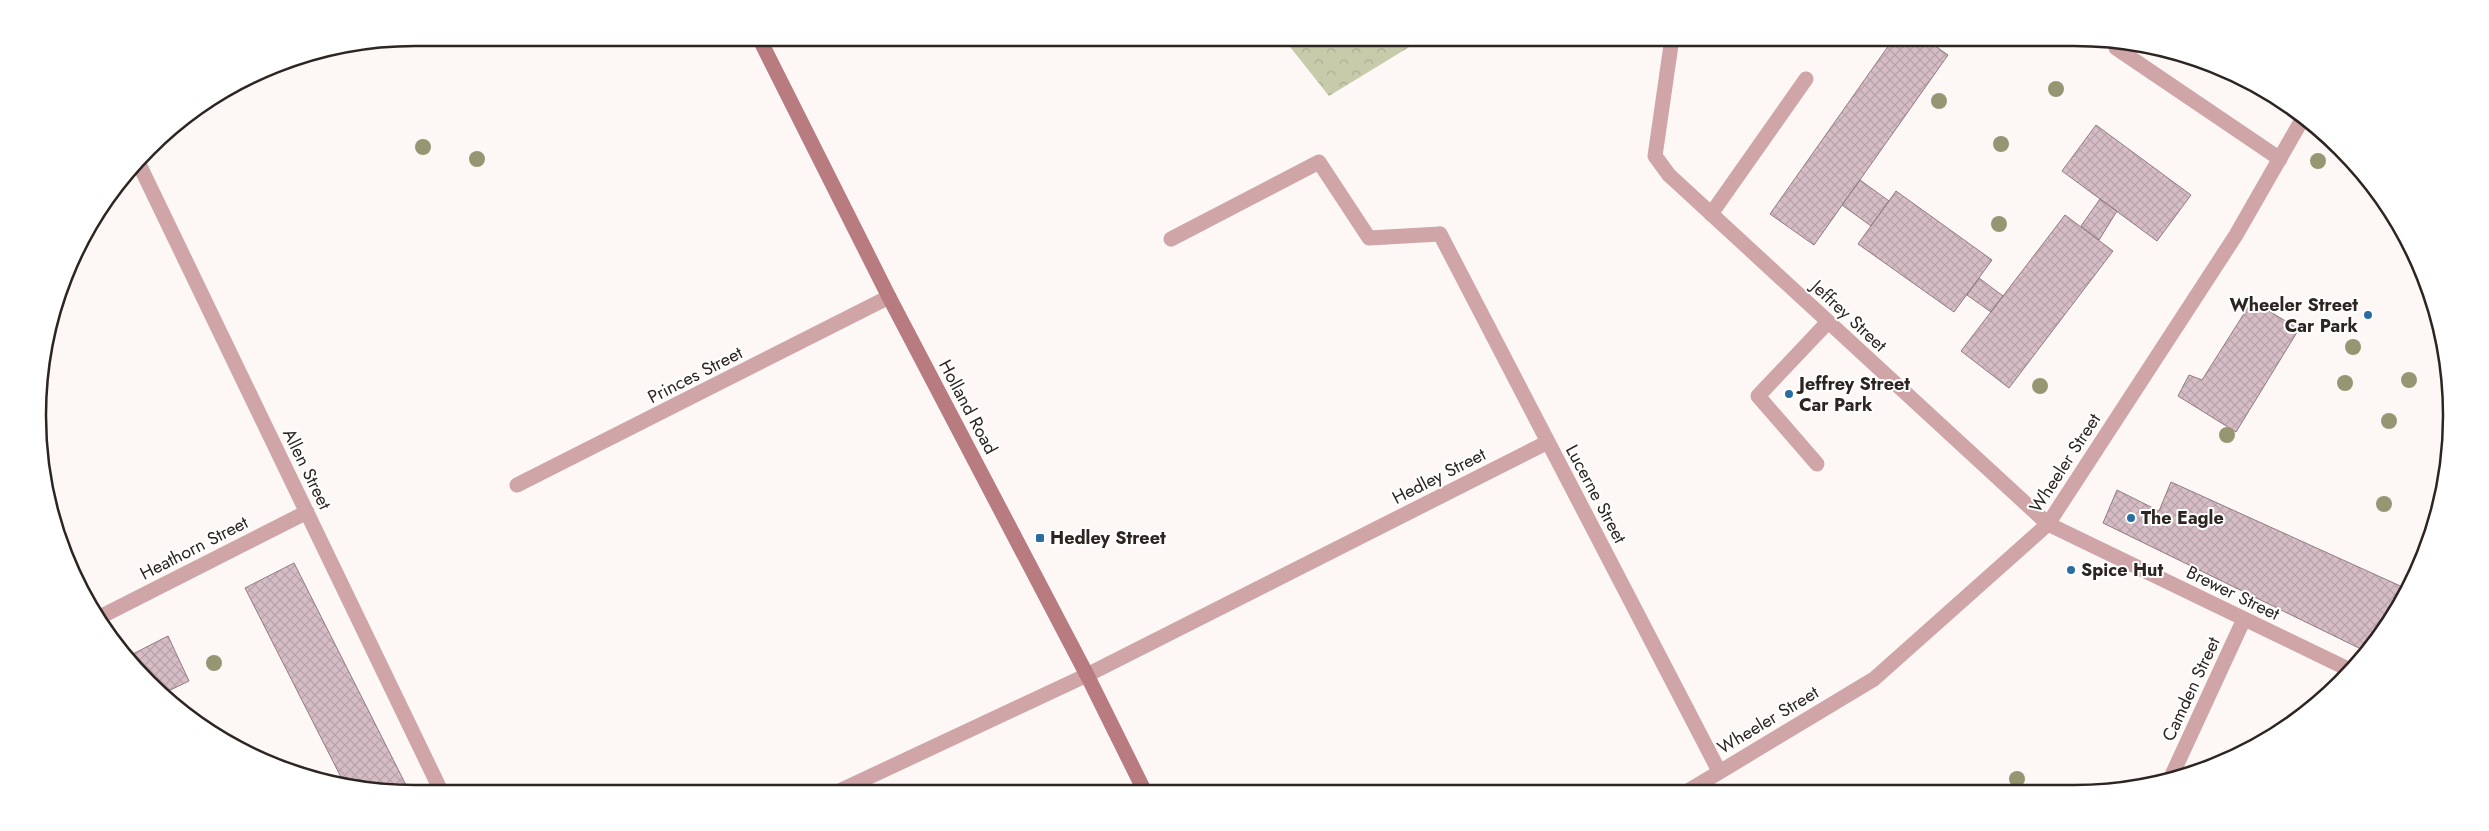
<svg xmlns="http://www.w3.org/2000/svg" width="2489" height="831" viewBox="0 0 2489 831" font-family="Jost,sans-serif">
<defs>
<pattern id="forest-crowns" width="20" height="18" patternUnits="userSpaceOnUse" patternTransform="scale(1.25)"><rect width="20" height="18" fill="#c7cbaa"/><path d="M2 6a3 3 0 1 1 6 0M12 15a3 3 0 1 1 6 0" fill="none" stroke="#abae92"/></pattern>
<pattern id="building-cross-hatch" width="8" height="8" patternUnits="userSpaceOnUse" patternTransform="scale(1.25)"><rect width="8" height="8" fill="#d6bdc5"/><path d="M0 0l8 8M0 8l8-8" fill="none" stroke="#b8a2a9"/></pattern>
</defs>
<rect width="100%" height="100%" fill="#fdf8f6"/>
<path fill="url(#forest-crowns)" d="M 1283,38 L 1424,38 L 1329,96 Z"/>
<path fill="url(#building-cross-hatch)" stroke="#917a82" d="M 1894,38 L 1924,38 L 1948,55 L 1814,245 L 1770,214 Z
M 2096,125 L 2191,195 L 2157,241 L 2062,171 Z
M 1860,180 L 1889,201 L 1871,226 L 1842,205 Z
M 1896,191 L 1992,260 L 1954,312 L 1858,244 Z
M 2100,199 L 2117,211 L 2099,240 L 2081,226 Z
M 2065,215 L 2113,251 L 2009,388 L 1961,351 Z
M 1979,278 L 2003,296 L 1991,312 L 1967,295 Z
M 2252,301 L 2299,329 L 2236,432 L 2178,396 L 2189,375 L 2202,380 Z
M 2171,482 L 2407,589 L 2401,604 L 2363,650 L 2103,523 L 2117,490 L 2159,511 Z
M 294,563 L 410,793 L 346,787 L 245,588 Z
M 168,636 L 189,681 L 162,694 L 148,683 L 127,657 Z"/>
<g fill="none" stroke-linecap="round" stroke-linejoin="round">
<path stroke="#cfa5a7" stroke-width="15" d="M 2116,48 L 2280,159
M 1669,175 L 1655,156 L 1672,38
M 1711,214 L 1806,79
M 1171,239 L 1319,162 L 1369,238 L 1440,234
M 1817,464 L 1758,396 L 1828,322"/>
<path stroke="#cfa5a7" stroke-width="15" d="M 138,162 L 442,793
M 1669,175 L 2048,524 L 2348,669
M 1440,234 L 1719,771
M 517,485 L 889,297
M 98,618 L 307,512
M 2172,775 L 2244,619
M 1688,791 L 1874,679 L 2048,524 L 2236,235 L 2303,118
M 835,793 L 1087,675 L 1548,442"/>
<path stroke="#b77b80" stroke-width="15" d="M 759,38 L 889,297 L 1087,675 L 1145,792"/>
</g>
<g fill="#969672">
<circle cx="2056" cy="89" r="8"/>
<circle cx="1939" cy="101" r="8"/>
<circle cx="2001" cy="144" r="8"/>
<circle cx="423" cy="147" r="8"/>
<circle cx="477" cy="159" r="8"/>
<circle cx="2318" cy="161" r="8"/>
<circle cx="1999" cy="224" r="8"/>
<circle cx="2353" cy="347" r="8"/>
<circle cx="2409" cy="380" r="8"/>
<circle cx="2345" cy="383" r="8"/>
<circle cx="2040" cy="386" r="8"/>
<circle cx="2389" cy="421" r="8"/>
<circle cx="2227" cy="435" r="8"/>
<circle cx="2384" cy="504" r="8"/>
<circle cx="214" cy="663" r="8"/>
<circle cx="2017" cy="779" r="8"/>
</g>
<g fill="#296da2" stroke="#fff" stroke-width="2">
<circle cx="2368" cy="315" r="5"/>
<circle cx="1789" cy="394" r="5"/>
<circle cx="2131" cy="518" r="5"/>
<rect x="1035" y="533" width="10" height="10" rx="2.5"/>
<circle cx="2071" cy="570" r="5"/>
</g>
<g text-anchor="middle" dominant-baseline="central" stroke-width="4" stroke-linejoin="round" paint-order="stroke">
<g font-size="18" font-weight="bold" fill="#2d2521" stroke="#fff" text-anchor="start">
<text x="2358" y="305" text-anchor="end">Wheeler Street<tspan x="2358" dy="21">Car Park</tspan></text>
<text x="1799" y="384">Jeffrey Street<tspan x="1799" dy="21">Car Park</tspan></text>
<text x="2141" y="518">The Eagle</text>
<text x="1050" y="538">Hedley Street</text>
<text x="2081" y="570">Spice Hut</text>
</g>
<g font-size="18" fill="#2d2521" stroke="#fff">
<text transform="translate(1849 316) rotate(43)">Jeffrey Street</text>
<text transform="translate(695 375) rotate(-27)">Princes Street</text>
<text transform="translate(968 407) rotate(62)">Holland Road</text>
<text transform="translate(2065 463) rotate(-57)">Wheeler Street</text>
<text transform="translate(307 469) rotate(64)">Allen Street</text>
<text transform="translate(1439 476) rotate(-27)">Hedley Street</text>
<text transform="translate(1596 494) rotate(62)">Lucerne Street</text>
<text transform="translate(194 548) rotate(-27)">Heathorn Street</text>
<text transform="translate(2233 593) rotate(26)">Brewer Street</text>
<text transform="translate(2191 689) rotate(-65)">Camden Street</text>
<text transform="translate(1768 720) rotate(-31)">Wheeler Street</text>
</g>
</g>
<path d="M0 0H2489V831H0ZM415 46H2074A369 369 0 0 1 2443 415V416A369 369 0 0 1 2074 785H415A369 369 0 0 1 46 416V415A369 369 0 0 1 415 46Z" fill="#fff" fill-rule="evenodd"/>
<path fill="none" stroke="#2d2521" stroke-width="2.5" d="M415 46H2074A369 369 0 0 1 2443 415V416A369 369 0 0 1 2074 785H415A369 369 0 0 1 46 416V415A369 369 0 0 1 415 46Z"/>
</svg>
